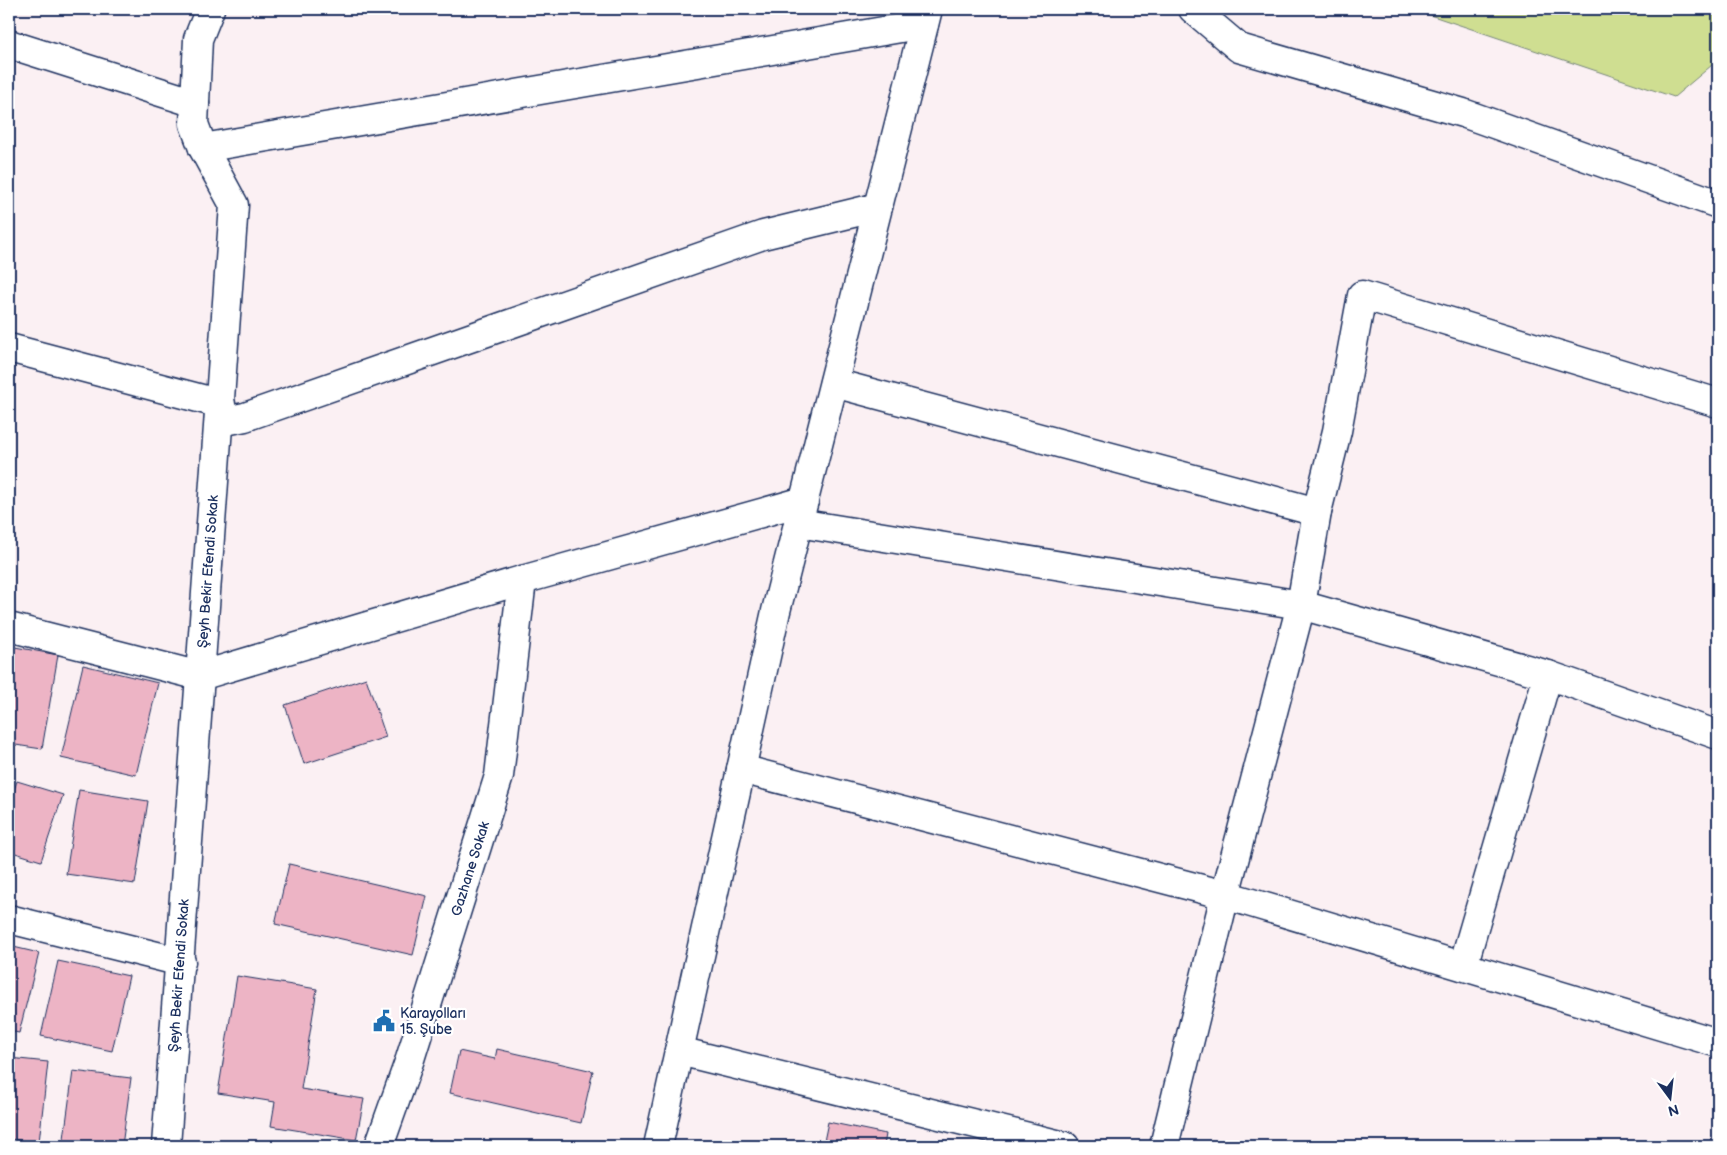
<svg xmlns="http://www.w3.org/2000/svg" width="1727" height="1155" viewBox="0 0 1727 1155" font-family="'Balsamiq Sans',sans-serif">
<rect width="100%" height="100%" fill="#fbf0f3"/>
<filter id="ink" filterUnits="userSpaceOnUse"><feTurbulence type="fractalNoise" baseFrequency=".02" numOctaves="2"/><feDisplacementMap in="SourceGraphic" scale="10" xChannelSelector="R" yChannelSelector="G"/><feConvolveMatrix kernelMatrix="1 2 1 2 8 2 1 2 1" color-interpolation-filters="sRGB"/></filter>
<g filter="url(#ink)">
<path fill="#cfde91" stroke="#758678" d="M 1412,9 L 1718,9 L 1718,60 L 1674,97 Z"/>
<path fill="#edb4c5" stroke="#1b2f5e" d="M 15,647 L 58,655 L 42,749 L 9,744 L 9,684 Z
M 83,665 L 158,683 L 136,775 L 61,758 Z
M 366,678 L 386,737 L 304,764 L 285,705 Z
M 17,781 L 63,795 L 41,861 L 9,851 L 9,805 Z
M 79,790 L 148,801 L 135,884 L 66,874 Z
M 289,864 L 427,896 L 413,955 L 275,924 Z
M 9,946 L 39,953 L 19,1033 L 9,1031 Z
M 58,961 L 129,976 L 112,1051 L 41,1036 Z
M 237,976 L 317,989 L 301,1089 L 364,1099 L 356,1140 L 271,1126 L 275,1102 L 218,1093 Z
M 497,1049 L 593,1071 L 581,1123 L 450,1093 L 459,1051 L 495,1059 Z
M 9,1058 L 48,1062 L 39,1142 L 9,1139 Z
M 73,1071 L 131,1078 L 122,1146 L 63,1146 Z
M 828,1122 L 886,1134 L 884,1146 L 823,1146 Z"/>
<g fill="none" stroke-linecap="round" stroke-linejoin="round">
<g stroke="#1b2f5e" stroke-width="31">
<g id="minor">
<path d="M 1193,9 L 1239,48 L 1463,113 L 1718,204"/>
<path d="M 9,44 L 195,103"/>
<path d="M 203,148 L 924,24"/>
<path d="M 9,348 L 221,404"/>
<path d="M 834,383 L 1317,512"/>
<path d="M 220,422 L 245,417 L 763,235 L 878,207"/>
<path d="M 798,523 L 1301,605 L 1548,675 L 1718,735"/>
<path d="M 9,627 L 200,676 L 522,580 L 804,501"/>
<path d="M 741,769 L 1225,895 L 1718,1043"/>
<path d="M 9,919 L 181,962"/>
<path d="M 1463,966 L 1548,675"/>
<path d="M 679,1051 L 1065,1146"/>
<path id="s1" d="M 166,1146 L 234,205 L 203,148 L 194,124 L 198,39 L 210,9"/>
<path id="s2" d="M 379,1146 L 410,1059 L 499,776 L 522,580"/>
<path d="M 658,1146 L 776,611 L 928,9"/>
<path d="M 1164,1146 L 1225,895 L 1301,605 L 1317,512 L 1337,431 L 1362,295 L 1718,403"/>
</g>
</g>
<use href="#minor" stroke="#fff" stroke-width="28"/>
</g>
</g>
<defs>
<g id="civic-bare" transform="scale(1.725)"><path d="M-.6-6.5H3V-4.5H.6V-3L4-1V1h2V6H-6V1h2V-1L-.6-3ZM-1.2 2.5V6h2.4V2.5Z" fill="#1f6fb2" stroke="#fff" stroke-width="2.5" paint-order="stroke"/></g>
</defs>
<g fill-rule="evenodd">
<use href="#civic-bare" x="384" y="1021"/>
</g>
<g text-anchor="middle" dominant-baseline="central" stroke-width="4.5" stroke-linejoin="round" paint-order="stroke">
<g font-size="14" fill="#1b2f5e" stroke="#fff">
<text stroke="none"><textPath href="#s1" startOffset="576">Şeyh Bekir Efendi Sokak</textPath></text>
<text stroke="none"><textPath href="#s2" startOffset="292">Gazhane Sokak</textPath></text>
<text stroke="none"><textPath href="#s1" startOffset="171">Şeyh Bekir Efendi Sokak</textPath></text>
</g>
<g font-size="14" fill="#1b2f5e" stroke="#fff" text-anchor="start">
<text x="400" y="1013">Karayolları<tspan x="400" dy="16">15. Şube</tspan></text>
</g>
</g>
<rect width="1727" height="1155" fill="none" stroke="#fff" stroke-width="30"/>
<rect x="15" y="15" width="1697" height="1125" fill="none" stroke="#1b2f5e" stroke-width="2" filter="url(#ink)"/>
<g transform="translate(1670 1098) rotate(165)" stroke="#ffffff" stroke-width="4" paint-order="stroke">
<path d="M0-4L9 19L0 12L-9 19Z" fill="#1b2f5e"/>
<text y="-8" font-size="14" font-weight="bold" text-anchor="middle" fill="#1b2f5e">N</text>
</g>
</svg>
